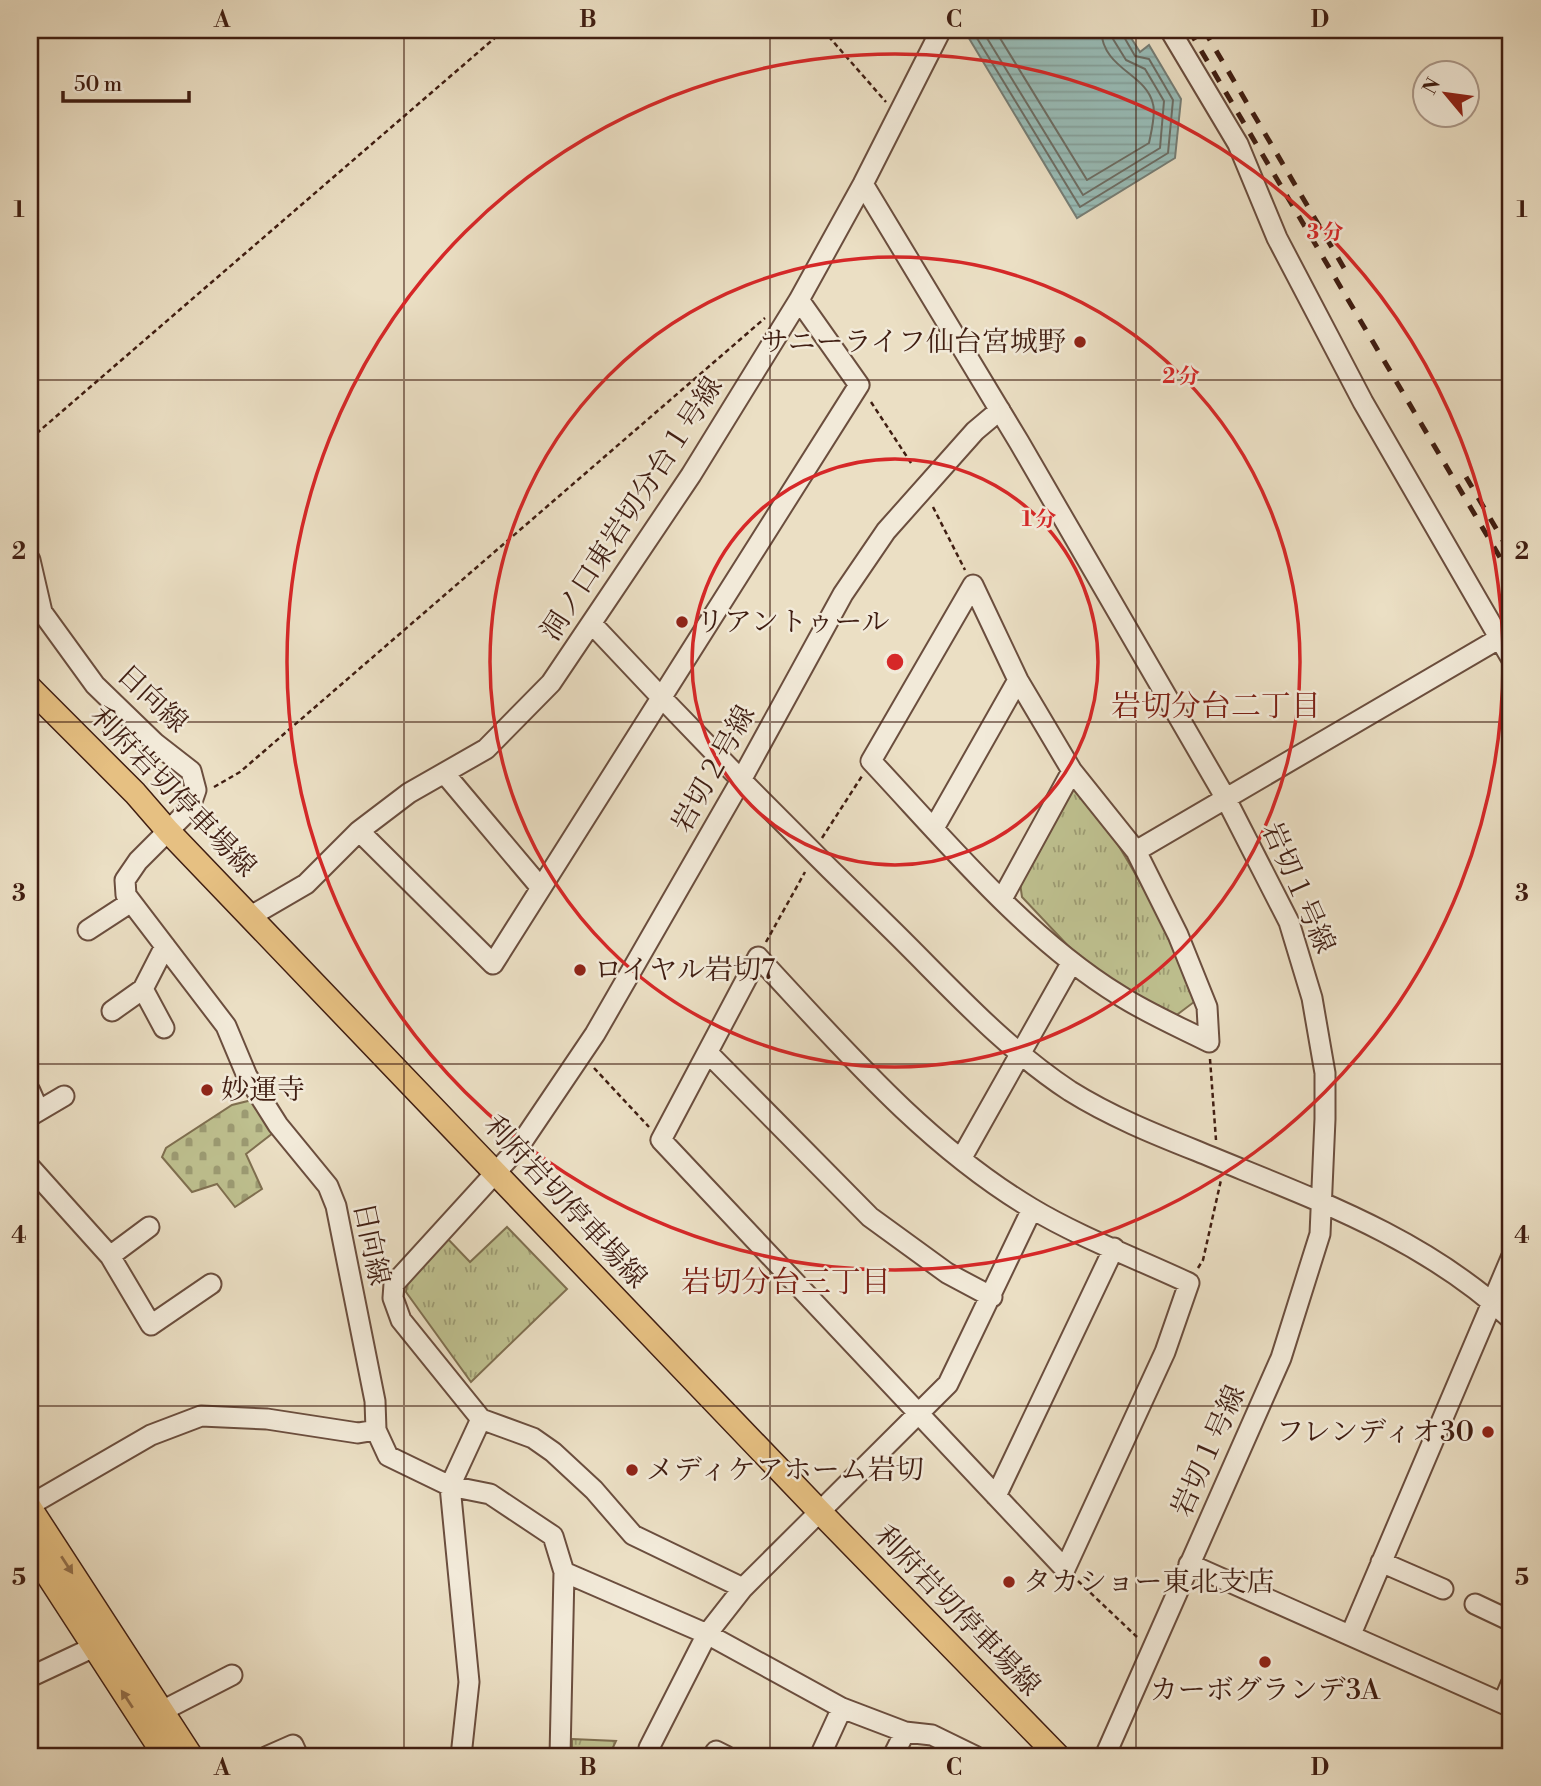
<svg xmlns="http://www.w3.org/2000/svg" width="1541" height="1786" viewBox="0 0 1541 1786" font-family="'Libre Bodoni','Noto Serif JP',serif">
<defs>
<pattern id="cemetery-stones" width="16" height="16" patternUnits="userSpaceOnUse" patternTransform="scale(1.75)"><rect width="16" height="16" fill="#bec08f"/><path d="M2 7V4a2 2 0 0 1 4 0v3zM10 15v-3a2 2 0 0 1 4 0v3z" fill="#9c9b73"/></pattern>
<pattern id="park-tufts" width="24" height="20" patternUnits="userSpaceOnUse" patternTransform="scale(1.75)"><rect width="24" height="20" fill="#bec08f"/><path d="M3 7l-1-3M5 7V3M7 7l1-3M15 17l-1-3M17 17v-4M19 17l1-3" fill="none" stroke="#9c9b73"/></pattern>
<pattern id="water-rules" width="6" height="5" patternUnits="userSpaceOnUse" patternTransform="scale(1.75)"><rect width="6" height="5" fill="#98bcb7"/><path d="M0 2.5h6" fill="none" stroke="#84a19c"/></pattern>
</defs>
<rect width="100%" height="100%" fill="#ebdfc4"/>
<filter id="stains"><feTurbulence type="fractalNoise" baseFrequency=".00286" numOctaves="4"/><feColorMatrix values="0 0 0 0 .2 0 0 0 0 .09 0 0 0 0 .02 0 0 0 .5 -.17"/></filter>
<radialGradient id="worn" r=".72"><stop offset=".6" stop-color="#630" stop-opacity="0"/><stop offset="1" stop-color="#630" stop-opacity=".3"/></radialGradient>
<path fill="url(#cemetery-stones)" stroke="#7f6f50" stroke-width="2" d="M 252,1100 L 273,1133 L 246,1154 L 262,1189 L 235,1207 L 217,1184 L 192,1192 L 162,1157 L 166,1148 L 232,1105 Z"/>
<path fill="url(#park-tufts)" stroke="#7f6f50" stroke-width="2" d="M 1072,789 L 1085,792 C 1128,859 1169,926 1194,1002 L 1174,1017 L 1111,982 L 1072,950 L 1022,897 L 1020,883 Z
M 507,1227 L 567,1289 L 471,1382 L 406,1292 L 407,1283 L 446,1237 L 470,1262 Z
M 572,1739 L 616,1741 L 609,1756 L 572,1756 Z"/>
<path fill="url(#water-rules)" stroke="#757d75" stroke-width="2" d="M 964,30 L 1126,30 L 1140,52 L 1149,45 L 1181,99 L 1175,158 L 1077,218 Z"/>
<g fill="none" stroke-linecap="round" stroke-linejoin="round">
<path stroke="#6c6d64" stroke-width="2" d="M 972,30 L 1080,207 L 1168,153 L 1173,100 L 1149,59 L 1135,56 L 1120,30
M 982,30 L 1083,195 L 1160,148 L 1164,101 L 1145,69 L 1126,60 L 1113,39 L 1112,30
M 995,30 L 1087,180 L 1149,143 C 1151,133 1156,114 1153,104 C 1146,73 1103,70 1101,30"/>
<g stroke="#6b4e3e" stroke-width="23">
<path id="minor" d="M 1170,30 L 1238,144 L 1277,238 L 1363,402 L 1511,658
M 863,184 L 1019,442 L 1225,797 L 1289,922 L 1312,998 L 1325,1073 L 1325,1119 L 1320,1234 L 1281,1358 L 1105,1756
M 30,560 L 42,612 L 95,685 L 155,743 L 191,771 L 196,790 L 189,810 L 138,861 L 125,880 L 126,895 L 226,1026 L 247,1076 L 278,1125 L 328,1186 L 336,1206 L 375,1401 L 376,1430 L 388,1456 L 450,1486 L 490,1494 L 553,1536 L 564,1572 L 707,1634 L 842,1708 L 905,1732 L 932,1735 L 975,1756
M 973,585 L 1018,680 L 1072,771 L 1136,851 L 1178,935 L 1207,1007 L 1209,1042 C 1179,1027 1147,1013 1119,995 C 1025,937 946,841 871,761 Z
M 592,624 C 690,729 789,830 892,930 C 949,986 1003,1047 1070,1091 C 1110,1116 1154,1134 1197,1151 C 1310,1198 1420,1235 1511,1319
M 445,774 L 541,888
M 934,828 L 1018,680
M 359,831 L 493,964 L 859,385 L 799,300
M 1136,851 L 1500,638
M 1002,899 L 1072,771
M 251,916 L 306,884 L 359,831 L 409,793 L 486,749 L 551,683 L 691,475 L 799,300 L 863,184 L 941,30
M 88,930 L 131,902
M 758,957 C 842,1047 924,1144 1031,1208 C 1079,1237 1138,1259 1189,1283 L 1165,1352 L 1065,1569 L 661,1140 Z
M 112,1011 L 143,989
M 164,1028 L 143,989 L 165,946
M 708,1053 L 870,1217 L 947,1273 L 992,1297
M 30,1091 L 38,1109
M 30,1116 L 64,1096
M 961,1159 L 1072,962
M 30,1167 L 110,1256 L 151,1325 L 211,1284
M 110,1256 L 149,1227
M 481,1419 L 533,1438 L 553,1452 L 594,1490 L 633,1535 L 743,1588
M 450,1486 L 481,1419 L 401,1320 L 393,1298 L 394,1284 L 518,1148 L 595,1034 L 740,782 L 843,594 L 886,531 L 975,431 L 1000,410
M 450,1486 L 469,1682 L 461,1756
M 996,1496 L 1114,1248
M 30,1505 L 151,1435 L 201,1416 L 267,1419 L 358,1433 L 376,1430
M 1381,1562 L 1443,1589
M 1189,1564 L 1511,1707
M 1475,1604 L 1511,1621
M 1351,1634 L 1511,1258
M 30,1677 L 94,1647
M 1503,1703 L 1511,1684
M 162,1711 L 232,1675
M 649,1748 L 707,1634 L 743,1588 L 948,1384 L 1032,1209
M 268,1756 L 293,1745 L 298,1756
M 560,1756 L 564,1572
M 713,1756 L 716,1751 L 726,1756
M 820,1756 L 842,1708
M 893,1756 L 905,1732"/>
</g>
<g stroke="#401e12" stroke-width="26">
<path id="major" d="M 30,688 L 135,793 L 168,831 L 820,1512 L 1058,1756
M 30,1508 L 191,1756
M 30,1548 L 165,1756"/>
</g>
<path stroke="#401e12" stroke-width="2.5" stroke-dasharray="5 3.5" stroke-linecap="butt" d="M 823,30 L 886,102
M 871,402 L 913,466
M 30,439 L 504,30
M 933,507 L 965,570
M 214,787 L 240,772 L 765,318
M 822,838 L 862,776
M 766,942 L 805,872
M 1210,1059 L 1216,1140
M 594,1068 L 649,1127
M 1198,1268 L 1203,1260 L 1221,1180
M 1078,1581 L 1137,1637"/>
<use href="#minor" stroke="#f2ead9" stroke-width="19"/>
<use href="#major" stroke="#e6c082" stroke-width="23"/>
<path stroke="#401e12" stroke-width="5" stroke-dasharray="12 12" stroke-linecap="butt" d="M 1189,30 L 1511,576
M 1204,30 L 1344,268
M 1466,477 L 1511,554"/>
</g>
<defs><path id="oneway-solid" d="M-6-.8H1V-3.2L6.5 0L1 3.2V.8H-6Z" transform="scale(1.75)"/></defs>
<g fill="#936f4a">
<use href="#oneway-solid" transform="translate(67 1565) rotate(57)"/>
<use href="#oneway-solid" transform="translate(127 1699) rotate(-123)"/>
</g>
<path fill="none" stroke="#401e12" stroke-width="2" stroke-opacity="0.55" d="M 404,30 L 404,1756M 770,30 L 770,1756M 1136,30 L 1136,1756M 30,380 L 1511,380M 30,722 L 1511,722M 30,1064 L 1511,1064M 30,1406 L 1511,1406"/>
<g fill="none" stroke="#d62828" stroke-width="3.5">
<circle cx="895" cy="662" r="203"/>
<circle cx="895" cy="662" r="405"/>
<circle cx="895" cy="662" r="608"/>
</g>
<g fill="#8f2418" stroke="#f2ead9" stroke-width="2.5">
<circle cx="1080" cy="342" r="7"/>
<circle cx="682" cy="622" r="7"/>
<circle cx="580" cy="970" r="7"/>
<circle cx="207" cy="1090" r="7"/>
<circle cx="1488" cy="1432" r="7"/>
<circle cx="632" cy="1470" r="7"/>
<circle cx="1009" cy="1582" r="7"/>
<circle cx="1265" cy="1662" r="7"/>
</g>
<g text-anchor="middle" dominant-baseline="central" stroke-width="5" stroke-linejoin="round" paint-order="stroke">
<g font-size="28" fill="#401e12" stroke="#f2ead9" text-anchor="start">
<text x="1066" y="342" text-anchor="end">サニーライフ仙台宮城野</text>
<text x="696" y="622">リアントゥール</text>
<text x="594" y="970">ロイヤル岩切7</text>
<text x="221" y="1090">妙運寺</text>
<text x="1474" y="1432" text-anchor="end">フレンディオ30</text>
<text x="646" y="1470">メディケアホーム岩切</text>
<text x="1023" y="1582">タカショー東北支店</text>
<text x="1265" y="1690" text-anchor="middle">カーボグランデ3A</text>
</g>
<g font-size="28" fill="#401e12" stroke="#f2ead9">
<text transform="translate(632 509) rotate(-57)">洞ノ口東岩切分台１号線</text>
<text transform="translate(152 699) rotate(43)">日向線</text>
<text transform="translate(714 769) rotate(-61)">岩切２号線</text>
<text transform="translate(173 792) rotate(46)">利府岩切停車場線</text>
<text transform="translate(1298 888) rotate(66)">岩切１号線</text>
<text transform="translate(565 1202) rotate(47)">利府岩切停車場線</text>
<text transform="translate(371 1244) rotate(78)">日向線</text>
<text transform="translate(1209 1451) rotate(-66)">岩切１号線</text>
<text transform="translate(957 1611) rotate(46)">利府岩切停車場線</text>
</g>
<g font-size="30" fill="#7a1f14" stroke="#f2ead9">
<text x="1216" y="707">岩切分台二丁目</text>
<text x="786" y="1283">岩切分台三丁目</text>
</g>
</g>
<circle cx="895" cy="662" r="10" fill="#d62828" stroke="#f2ead9" stroke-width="3.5"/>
<g font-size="21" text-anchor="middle" font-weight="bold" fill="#d62828" stroke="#f2ead9" stroke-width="5" stroke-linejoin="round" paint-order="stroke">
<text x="1325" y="239">3 分</text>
<text x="1181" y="383">2 分</text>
<text x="1039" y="526">1 分</text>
</g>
<rect width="1541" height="1786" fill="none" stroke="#ebdfc4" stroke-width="77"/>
<g transform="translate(1446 94) rotate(299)"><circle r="33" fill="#f2ead9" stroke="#ab9889" stroke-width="2"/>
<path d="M0-5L12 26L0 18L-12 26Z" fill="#8f2418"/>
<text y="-10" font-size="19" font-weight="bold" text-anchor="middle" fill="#401e12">N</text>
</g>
<path d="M63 91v10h126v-10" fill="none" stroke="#401e12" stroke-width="3.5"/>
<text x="74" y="91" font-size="21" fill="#401e12" stroke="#f2ead9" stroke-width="5" paint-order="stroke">50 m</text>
<rect x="38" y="38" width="1464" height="1710" fill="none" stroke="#401e12" stroke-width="2.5"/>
<g font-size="23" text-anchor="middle" font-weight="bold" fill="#401e12">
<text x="222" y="27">A</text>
<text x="588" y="27">B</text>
<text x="954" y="27">C</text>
<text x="1320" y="27">D</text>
<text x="19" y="217">1</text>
<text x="1522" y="217">1</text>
<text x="19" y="559">2</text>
<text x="1522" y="559">2</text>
<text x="19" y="901">3</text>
<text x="1522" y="901">3</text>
<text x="19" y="1243">4</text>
<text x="1522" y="1243">4</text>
<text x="19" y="1585">5</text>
<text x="1522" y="1585">5</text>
<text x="222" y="1775">A</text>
<text x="588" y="1775">B</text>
<text x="954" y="1775">C</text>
<text x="1320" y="1775">D</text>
</g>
<rect width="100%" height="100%" filter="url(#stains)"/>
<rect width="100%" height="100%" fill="url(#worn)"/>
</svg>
